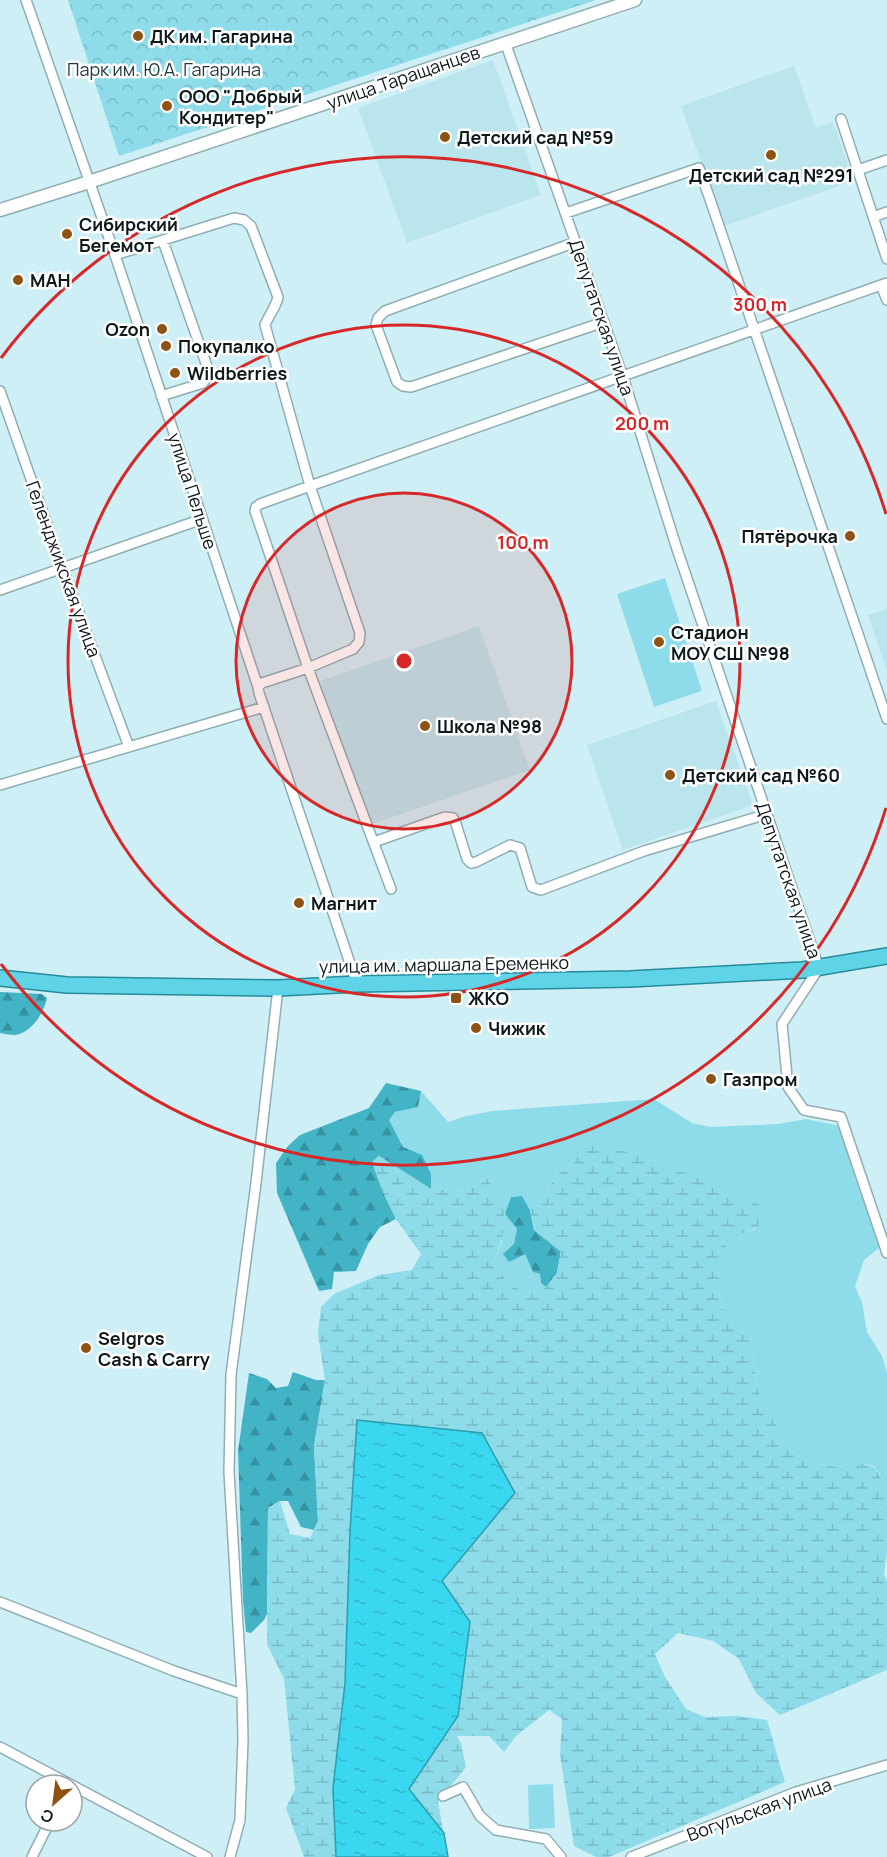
<svg xmlns="http://www.w3.org/2000/svg" width="887" height="1857" viewBox="0 0 887 1857" font-family="Manrope,sans-serif">
<defs>
<pattern id="forest-firs" width="22" height="20" patternUnits="userSpaceOnUse" patternTransform="scale(1.5)"><rect width="22" height="20" fill="#43b4c6"/><path d="M5 1l3.5 6h-7zM16 11l3.5 6h-7z" fill="#3691a0"/></pattern>
<pattern id="wetland-marsh" width="20" height="14" patternUnits="userSpaceOnUse" patternTransform="scale(1.5)"><rect width="20" height="14" fill="#8edbe9"/><path d="M1 5h8M5 5V1M11 12h8M15 12V8" fill="none" stroke="#79bbc7"/></pattern>
<pattern id="park-crowns" width="20" height="18" patternUnits="userSpaceOnUse" patternTransform="scale(1.5)"><rect width="20" height="18" fill="#8edbe9"/><path d="M2 6a3 3 0 1 1 6 0M12 15a3 3 0 1 1 6 0" fill="none" stroke="#79bbc7"/></pattern>
<pattern id="water-ripples" width="26" height="14" patternUnits="userSpaceOnUse" patternTransform="scale(1.5)"><rect width="26" height="14" fill="#39d8f0"/><path d="M2 4q2-2 4 0t4 0M15 11q2-2 4 0t4 0" fill="none" stroke="#31b9cd"/></pattern>
</defs>
<rect width="100%" height="100%" fill="#cfeff6"/>
<path fill="#bbe5ed" d="M 493,60 L 541,195 L 407,243 L 358,108 Z
M 794,66 L 816,128 L 833,122 L 854,181 L 724,226 L 681,106 Z
M 887,609 L 887,671 L 868,615 Z
M 479,626 L 530,770 L 369,825 L 320,681 Z
M 716,701 L 753,805 L 623,850 L 587,745 Z"/>
<path fill="#8edbe9" d="M 665,578 L 702,691 L 654,707 L 617,594 Z
M 421,1091 L 448,1122 L 466,1116 L 492,1111 L 654,1099 L 692,1123 L 711,1127 L 778,1124 L 806,1119 L 845,1127 L 884,1244 L 864,1260 L 855,1286 L 862,1302 L 867,1332 L 882,1356 L 887,1373 L 887,1486 L 874,1466 L 858,1462 L 837,1467 L 807,1462 L 787,1446 L 758,1391 L 753,1357 L 751,1331 L 724,1312 C 719,1285 720,1267 727,1240 L 757,1228 L 589,1140 L 572,1165 L 555,1176 L 544,1197 L 530,1210 L 522,1196 L 511,1197 L 505,1214 L 517,1229 L 514,1244 L 525,1254 L 533,1272 L 540,1274 L 541,1283 L 546,1287 L 539,1295 L 513,1287 L 492,1264 L 502,1242 L 486,1177 L 465,1192 L 431,1189 L 431,1174 L 403,1147 L 389,1120 L 395,1112 L 418,1107 Z
M 553,1784 L 555,1828 L 529,1829 L 528,1785 Z"/>
<path fill="url(#forest-firs)" d="M 0,992 L 42,994 L 47,998 C 44,1012 32,1033 15,1035 C 11,1035 5,1034 0,1033 Z
M 386,1083 L 421,1091 L 418,1107 L 395,1112 L 389,1120 L 403,1147 L 422,1155 L 431,1174 L 431,1189 L 379,1156 L 372,1162 L 383,1192 L 396,1219 L 380,1227 L 368,1244 L 356,1271 L 334,1272 L 332,1289 L 319,1291 L 277,1193 L 276,1163 L 288,1146 L 300,1135 L 369,1108 Z
M 522,1196 L 530,1210 L 534,1230 L 561,1251 L 557,1273 L 546,1287 L 541,1283 L 540,1274 L 533,1272 L 525,1254 L 509,1262 L 503,1254 L 514,1244 L 517,1229 L 505,1214 L 511,1197 Z
M 293,1372 L 316,1380 L 325,1380 L 314,1446 L 318,1521 L 314,1530 L 301,1527 L 288,1501 L 280,1501 L 268,1508 L 267,1614 L 264,1620 L 251,1633 L 246,1632 L 243,1600 L 238,1451 L 249,1373 L 267,1379 L 276,1388 L 288,1386 Z"/>
<path fill="url(#wetland-marsh)" d="M 589,1139 L 685,1173 L 759,1204 L 766,1219 L 757,1227 L 727,1241 C 720,1267 719,1285 724,1312 L 751,1330 L 753,1357 L 758,1391 L 787,1446 L 807,1462 L 837,1467 L 858,1462 L 874,1467 L 887,1486 L 887,1551 L 884,1575 L 887,1581 L 887,1670 L 780,1715 L 756,1693 L 739,1659 L 713,1641 L 678,1633 L 655,1654 L 665,1677 L 686,1709 L 705,1717 L 737,1716 L 767,1720 L 785,1782 L 609,1857 L 596,1857 L 574,1846 L 560,1755 L 562,1719 L 549,1710 L 516,1736 L 504,1752 L 489,1736 L 457,1736 L 461,1743 L 466,1767 L 438,1802 L 448,1857 L 304,1857 L 286,1808 L 295,1789 L 284,1679 L 267,1644 L 268,1508 L 280,1501 L 290,1534 L 310,1538 L 318,1521 L 314,1446 L 325,1380 L 318,1334 L 321,1307 L 334,1294 L 379,1275 L 412,1270 L 421,1254 L 396,1219 L 383,1192 L 372,1162 L 379,1156 L 431,1189 L 465,1192 L 486,1177 C 491,1185 498,1194 501,1202 C 509,1224 501,1244 492,1264 L 513,1287 L 539,1295 L 557,1273 L 561,1252 L 534,1230 L 530,1210 L 544,1197 L 555,1176 L 572,1165 Z"/>
<path fill="url(#park-crowns)" d="M 68,0 L 596,0 L 119,156 Z"/>
<path fill="url(#water-ripples)" stroke="#2c9eb0" stroke-width="1.5" d="M 357,1420 L 482,1433 L 515,1493 L 442,1581 L 470,1622 L 458,1716 L 409,1789 L 444,1833 L 448,1857 L 336,1857 L 333,1788 L 345,1683 L 350,1532 Z"/>
<g fill="none" stroke-linecap="round" stroke-linejoin="round">
<g stroke="#8faeb4" stroke-width="12">
<path id="minor" d="M 26,0 L 115,255 L 258,687 L 259,693 L 357,984
M 505,42 L 623,377 L 676,546 L 819,968 L 782,1024 L 788,1087 L 804,1110 L 841,1117 L 887,1253
M 841,119 L 887,259
M 858,170 L 887,160
M 566,213 L 699,168 C 763,351 824,535 887,719
M 873,217 L 887,212
M 576,242 L 385,311 L 378,318 L 376,325 L 397,382 L 403,386 L 411,387 L 604,322
M 115,255 L 234,218 L 244,220 L 251,226 L 278,297 C 276,307 269,315 265,325 L 310,486 L 887,283
M 881,285 L 887,300
M 0,391 L 62,567 L 129,747
M 161,396 L 203,383 L 208,376 L 208,369 L 163,241
M 310,486 L 360,633 L 359,642 L 353,649 L 308,668 L 255,511 L 256,507 L 260,504 Z
M 0,590 L 202,519
M 258,687 L 262,683 L 308,668 L 391,889
M 0,785 L 264,707
M 374,842 L 445,817 L 453,818 L 456,824 L 467,859 L 471,863 L 476,862 L 510,845 L 520,848 L 532,887 L 541,890 L 644,851 L 767,814
M 0,1602 L 174,1671 L 242,1694
M 0,1747 L 207,1857
M 443,1796 L 463,1787 L 480,1816 L 496,1830 L 546,1839 L 561,1857
M 32,1857 L 50,1821
M 230,1857 L 240,1820 L 243,1740 L 242,1694 L 229,1472 L 231,1375 L 256,1183 L 278,988
M 631,1857 L 796,1792 L 887,1765"/>
</g>
<g stroke="#8faeb4" stroke-width="15">
<path id="tertiary" d="M 0,210 L 89,182 L 635,0"/>
</g>
<g stroke="#278b9b" stroke-width="18">
<path id="trunk" d="M 0,978 L 67,985 L 278,988 L 357,984 L 630,979 L 803,970 L 887,956"/>
</g>
<use href="#minor" stroke="#fff" stroke-width="9"/>
<use href="#tertiary" stroke="#fff" stroke-width="12"/>
<use href="#trunk" stroke="#5ed4e6" stroke-width="15"/>
</g>
<circle cx="404" cy="661" r="168" fill="#d62828" fill-opacity=".12"/>
<g fill="none" stroke="#d62828" stroke-width="3">
<circle cx="404" cy="661" r="168"/>
<circle cx="404" cy="661" r="336"/>
<path d="M886 808A504 504 0 0 1 1 964M1 358A504 504 0 0 1 886 514"/>
</g>
<g fill="#8e5213" stroke="#fff" stroke-width="2">
<circle cx="138" cy="36" r="6"/>
<circle cx="167" cy="106" r="6"/>
<circle cx="445" cy="137" r="6"/>
<circle cx="771" cy="155" r="6"/>
<circle cx="67" cy="234" r="6"/>
<circle cx="18" cy="280" r="6"/>
<circle cx="162" cy="329" r="6"/>
<circle cx="166" cy="346" r="6"/>
<circle cx="175" cy="373" r="6"/>
<circle cx="850" cy="536" r="6"/>
<circle cx="659" cy="642" r="6"/>
<circle cx="425" cy="726" r="6"/>
<circle cx="670" cy="775" r="6"/>
<circle cx="299" cy="903" r="6"/>
<rect x="450" y="992" width="12" height="12" rx="3"/>
<circle cx="476" cy="1028" r="6"/>
<circle cx="711" cy="1079" r="6"/>
<circle cx="86" cy="1348" r="6"/>
</g>
<g text-anchor="middle" dominant-baseline="central" stroke-width="5" stroke-linejoin="round" paint-order="stroke">
<g font-size="18" font-weight="bold" fill="#0c181a" stroke="#fff" text-anchor="start">
<text x="150" y="36">ДК им. Гагарина</text>
<text x="179" y="96">ООО "Добрый<tspan x="179" dy="21">Кондитер"</tspan></text>
<text x="457" y="137">Детский сад №59</text>
<text x="771" y="175" text-anchor="middle">Детский сад №291</text>
<text x="79" y="224">Сибирский<tspan x="79" dy="21">Бегемот</tspan></text>
<text x="30" y="280">МАН</text>
<text x="150" y="329" text-anchor="end">Ozon</text>
<text x="178" y="346">Покупалко</text>
<text x="187" y="373">Wildberries</text>
<text x="838" y="536" text-anchor="end">Пятёрочка</text>
<text x="671" y="632">Стадион<tspan x="671" dy="21">МОУ СШ №98</tspan></text>
<text x="437" y="726">Школа №98</text>
<text x="682" y="775">Детский сад №60</text>
<text x="311" y="903">Магнит</text>
<text x="468" y="998">ЖКО</text>
<text x="488" y="1028">Чижик</text>
<text x="723" y="1079">Газпром</text>
<text x="98" y="1338">Selgros<tspan x="98" dy="21">Cash &amp; Carry</tspan></text>
</g>
<g font-size="18" fill="#1d363a" stroke="#fff">
<text x="164" y="69">Парк им. Ю.А. Гагарина</text>
</g>
<g font-size="18" fill="#0c181a" stroke="#fff">
<text transform="translate(403 77) rotate(-19)">улица Таращанцев</text>
<text transform="translate(602 317) rotate(71)">Депутатская улица</text>
<text transform="translate(193 491) rotate(72)">улица Пельше</text>
<text transform="translate(64 569) rotate(70)">Геленджикская улица</text>
<text transform="translate(789 880) rotate(71)">Депутатская улица</text>
<text transform="translate(444 964) rotate(-1)">улица им. маршала Еременко</text>
<text transform="translate(759 1809) rotate(-20)">Вогульская улица</text>
</g>
</g>
<circle cx="404" cy="661" r="9" fill="#d62828" stroke="#fff" stroke-width="3"/>
<g font-size="18" text-anchor="middle" font-weight="bold" fill="#d62828" stroke="#fff" stroke-width="5" stroke-linejoin="round" paint-order="stroke">
<text x="760" y="311">300 m</text>
<text x="642" y="430">200 m</text>
<text x="523" y="549">100 m</text>
</g>
<g transform="translate(54 1803) rotate(208)"><circle r="28" fill="#ffffff" stroke="#9ea3a3" stroke-width="1.5"/>
<path d="M0-4.5L10 22L0 15L-10 22Z" fill="#8e5213"/>
<text y="-9" font-size="16" font-weight="bold" text-anchor="middle" fill="#0c181a">С</text>
</g>
</svg>
